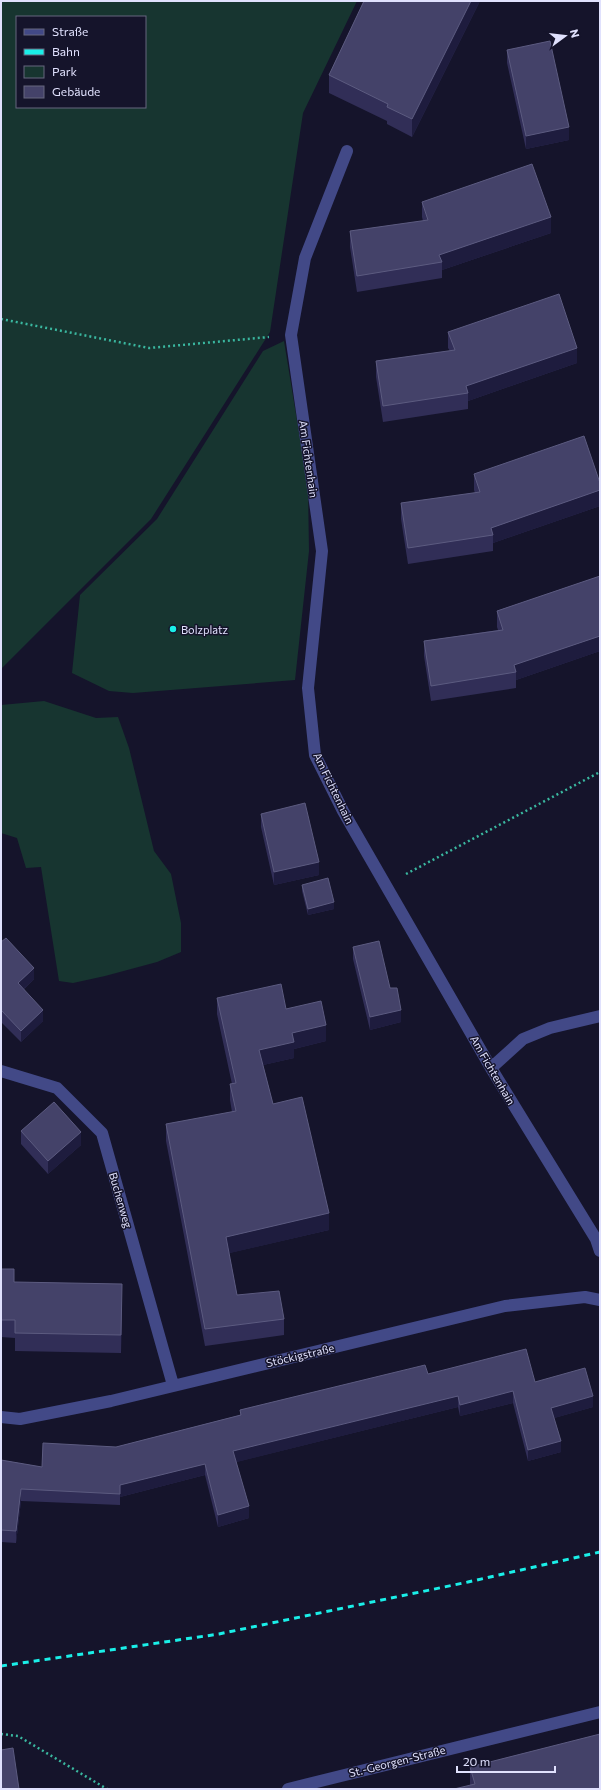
<svg xmlns="http://www.w3.org/2000/svg" width="601" height="1790" viewBox="0 0 601 1790" font-family="Commissioner,sans-serif">
<rect width="100%" height="100%" fill="#15142b"/>
<path fill="#173530" fill-rule="evenodd" d="M 1,1 L 357,1 L 303,113 L 270,332 L 151,519 L 1,669 ZM 17,17 L 145,17 L 145,107 L 17,107 Z
M 284,341 L 308,488 L 309,551 L 295,680 L 133,693 L 109,691 L 72,673 L 80,595 L 157,519 L 263,351 Z
M 44,701 L 96,718 L 118,717 L 129,748 L 154,851 L 171,874 L 181,923 L 181,952 L 157,962 L 105,976 L 73,983 L 59,981 L 41,867 L 26,868 L 17,838 L 1,833 L 1,705 Z"/>
<g fill="none" stroke-linecap="round" stroke-linejoin="round">
<path stroke="#3ab79f" stroke-width="2.5" stroke-dasharray="2 3" stroke-linecap="butt" d="M 1,319 L 149,348 L 269,337
M 406,874 L 600,772
M 1,1734 L 18,1736 L 107,1789"/>
<path stroke="#424987" stroke-width="12" d="M 347,151 L 305,258 L 291,335 L 322,551 L 308,688 L 315,755 L 343,811 L 491,1068 L 596,1239 L 600,1251
M 491,1068 L 523,1039 L 550,1028 L 600,1016
M 1,1071 L 57,1088 L 102,1133 L 173,1385
M 1,1417 L 20,1419 L 111,1401 L 505,1306 L 585,1297 L 600,1300
M 288,1789 L 600,1712"/>
<path stroke="#1aefe8" stroke-width="3" stroke-dasharray="6 5" stroke-linecap="butt" d="M 1,1666 L 219,1634 L 468,1582 L 600,1552"/>
</g>
<path fill="#312e57" d="M 364,1 L 480,1 L 412,137 L 387,124 L 387,121 L 329,93 L 329,75 Z
M 507,50 L 569,140 L 526,149 L 507,63 Z
M 422,202 L 551,233 L 442,270 L 442,278 L 357,292 L 350,247 L 350,231 L 423,221 L 422,217 Z
M 448,332 L 577,363 L 468,401 L 468,409 L 383,422 L 376,377 L 376,361 L 450,351 L 448,348 Z
M 474,474 L 600,483 L 600,506 L 493,543 L 493,551 L 408,564 L 401,519 L 401,503 L 475,493 L 474,490 Z
M 600,576 L 600,651 L 516,680 L 516,688 L 431,701 L 424,656 L 424,641 L 498,630 L 497,627 L 497,611 Z
M 261,814 L 319,875 L 274,885 L 261,827 Z
M 302,885 L 334,909 L 308,915 L 302,891 Z
M 1,942 L 34,979 L 24,989 L 43,1021 L 21,1042 L 1,1022 Z
M 353,947 L 390,988 L 401,1022 L 370,1030 L 353,959 Z
M 217,998 L 286,1009 L 326,1041 L 294,1049 L 294,1058 L 263,1065 L 273,1104 L 329,1230 L 229,1253 L 237,1295 L 284,1319 L 284,1335 L 205,1346 L 166,1141 L 166,1124 L 232,1112 L 230,1100 L 230,1084 L 232,1084 L 217,1014 Z
M 21,1131 L 81,1145 L 48,1174 L 21,1144 Z
M 1,1269 L 14,1282 L 122,1302 L 121,1353 L 15,1351 L 15,1338 L 1,1337 Z
M 428,1374 L 535,1382 L 593,1407 L 554,1418 L 561,1452 L 528,1461 L 513,1403 L 460,1416 L 458,1407 L 236,1462 L 249,1518 L 218,1527 L 205,1475 L 120,1497 L 120,1505 L 21,1501 L 16,1543 L 1,1542 L 1,1460 L 42,1467 L 116,1447 L 240,1415 L 240,1410 Z
M 470,1767 L 600,1789 L 470,1785 Z"/>
<path fill="#1e1c3e" d="M 471,1 L 480,1 L 412,137 L 412,119 Z
M 569,127 L 569,140 L 526,149 L 526,136 Z
M 551,217 L 551,233 L 442,270 L 442,262 L 439,255 Z
M 577,348 L 577,363 L 468,401 L 468,393 L 466,386 Z
M 600,490 L 600,506 L 493,543 L 493,535 L 491,528 Z
M 600,636 L 600,651 L 516,680 L 516,672 L 514,665 Z
M 319,862 L 319,875 L 274,885 L 274,872 Z
M 334,902 L 334,909 L 308,915 L 308,909 Z
M 34,968 L 34,979 L 18,994 L 18,983 Z
M 43,1010 L 43,1021 L 21,1042 L 21,1031 Z
M 401,1010 L 401,1022 L 370,1030 L 370,1017 Z
M 326,1025 L 326,1041 L 294,1049 L 294,1058 L 259,1066 L 259,1050 L 292,1033 Z
M 81,1132 L 81,1145 L 48,1174 L 48,1161 Z
M 329,1213 L 329,1230 L 226,1254 L 226,1237 Z
M 122,1284 L 122,1302 L 121,1353 L 121,1335 Z
M 513,1391 L 513,1403 L 460,1416 L 460,1405 Z
M 458,1396 L 458,1407 L 233,1463 L 233,1451 Z
M 593,1396 L 593,1407 L 551,1419 L 551,1408 Z
M 561,1441 L 561,1452 L 528,1461 L 528,1450 Z
M 205,1464 L 205,1475 L 120,1497 L 120,1485 Z
M 21,1489 L 21,1501 L 16,1543 L 16,1531 Z
M 249,1506 L 249,1518 L 218,1527 L 218,1515 Z"/>
<path fill="#444269" stroke="#5c5b80" d="M 364,1 L 471,1 L 412,119 L 387,107 L 388,104 L 329,75 Z
M 550,41 L 569,127 L 526,136 L 507,50 Z
M 532,164 L 551,217 L 439,255 L 442,262 L 357,276 L 350,231 L 428,220 L 422,202 Z
M 559,294 L 577,348 L 466,386 L 468,393 L 383,406 L 376,361 L 455,350 L 448,332 Z
M 584,436 L 600,483 L 600,490 L 491,528 L 493,535 L 408,548 L 401,503 L 480,492 L 474,474 Z
M 600,576 L 600,636 L 514,665 L 516,672 L 431,686 L 424,641 L 503,630 L 497,611 Z
M 305,803 L 319,862 L 274,872 L 261,814 Z
M 328,878 L 334,902 L 308,909 L 302,885 Z
M 6,938 L 34,968 L 18,983 L 43,1010 L 21,1031 L 1,1010 L 1,942 Z
M 379,941 L 390,988 L 397,988 L 401,1010 L 370,1017 L 353,947 Z
M 281,984 L 286,1009 L 321,1001 L 326,1025 L 292,1033 L 294,1042 L 259,1050 L 273,1104 L 302,1097 L 329,1213 L 226,1237 L 237,1295 L 279,1291 L 284,1319 L 205,1329 L 166,1124 L 236,1111 L 230,1084 L 236,1083 L 217,998 Z
M 54,1102 L 81,1132 L 48,1161 L 21,1131 Z
M 1,1269 L 14,1269 L 14,1282 L 122,1284 L 121,1335 L 15,1333 L 15,1320 L 1,1320 Z
M 526,1349 L 535,1382 L 585,1368 L 593,1396 L 551,1408 L 561,1441 L 528,1450 L 513,1391 L 460,1405 L 458,1396 L 233,1451 L 249,1506 L 218,1515 L 205,1464 L 120,1485 L 120,1494 L 21,1489 L 16,1531 L 1,1530 L 1,1460 L 42,1467 L 43,1443 L 116,1447 L 241,1415 L 240,1410 L 425,1365 L 428,1374 Z
M 600,1734 L 600,1789 L 454,1789 L 475,1784 L 470,1767 Z
M 13,1748 L 19,1789 L 1,1789 L 1,1750 Z"/>
<circle fill="#1aefe8" stroke="#15142b" stroke-width="1.5" cx="173" cy="629" r="4"/>
<g text-anchor="middle" dominant-baseline="central" stroke-width="3" stroke-linejoin="round" paint-order="stroke">
<g font-size="11" fill="#e0e1fd" stroke="#15142b">
<text transform="translate(309 459) rotate(82)">Am Fichtenhain</text>
<text transform="translate(334 788) rotate(64)">Am Fichtenhain</text>
<text transform="translate(493 1070) rotate(60)">Am Fichtenhain</text>
<text transform="translate(121 1200) rotate(74)">Buchenweg</text>
<text transform="translate(300 1355) rotate(-13)">Stöckigstraße</text>
<text transform="translate(397 1761) rotate(-14)">St.-Georgen-Straße</text>
</g>
<g font-size="11" fill="#e0e1fd" stroke="#15142b" text-anchor="start">
<text x="181" y="629">Bolzplatz</text>
</g>
</g>
<rect width="601" height="1790" fill="none" stroke="#e0e1fd" stroke-width="4"/>
<rect x="16" y="16" width="130" height="92" fill="#15142b" stroke="#66667f"/>
<rect x="24" y="29" width="20" height="6" fill="#424987" stroke="#66667f"/>
<text x="52" y="36" font-size="12" fill="#e0e1fd">Straße</text>
<rect x="24" y="49" width="20" height="6" fill="#1aefe8" stroke="#66667f"/>
<text x="52" y="56" font-size="12" fill="#e0e1fd">Bahn</text>
<rect x="24" y="66" width="20" height="12" fill="#173530" stroke="#66667f"/>
<text x="52" y="76" font-size="12" fill="#e0e1fd">Park</text>
<rect x="24" y="86" width="20" height="12" fill="#444269" stroke="#66667f"/>
<text x="52" y="96" font-size="12" fill="#e0e1fd">Gebäude</text>
<g transform="translate(565 36) rotate(75)" stroke="#15142b" stroke-width="3" paint-order="stroke">
<path d="M0-3L7 15L0 10L-7 15Z" fill="#e0e1fd"/>
<text y="-6" font-size="11" font-weight="bold" text-anchor="middle" fill="#e0e1fd">N</text>
</g>
<path d="M457 1766v6h98v-6" fill="none" stroke="#e0e1fd" stroke-width="2"/>
<text x="463" y="1766" font-size="12" fill="#e0e1fd" stroke="#15142b" stroke-width="3" paint-order="stroke">20 m</text>
</svg>
